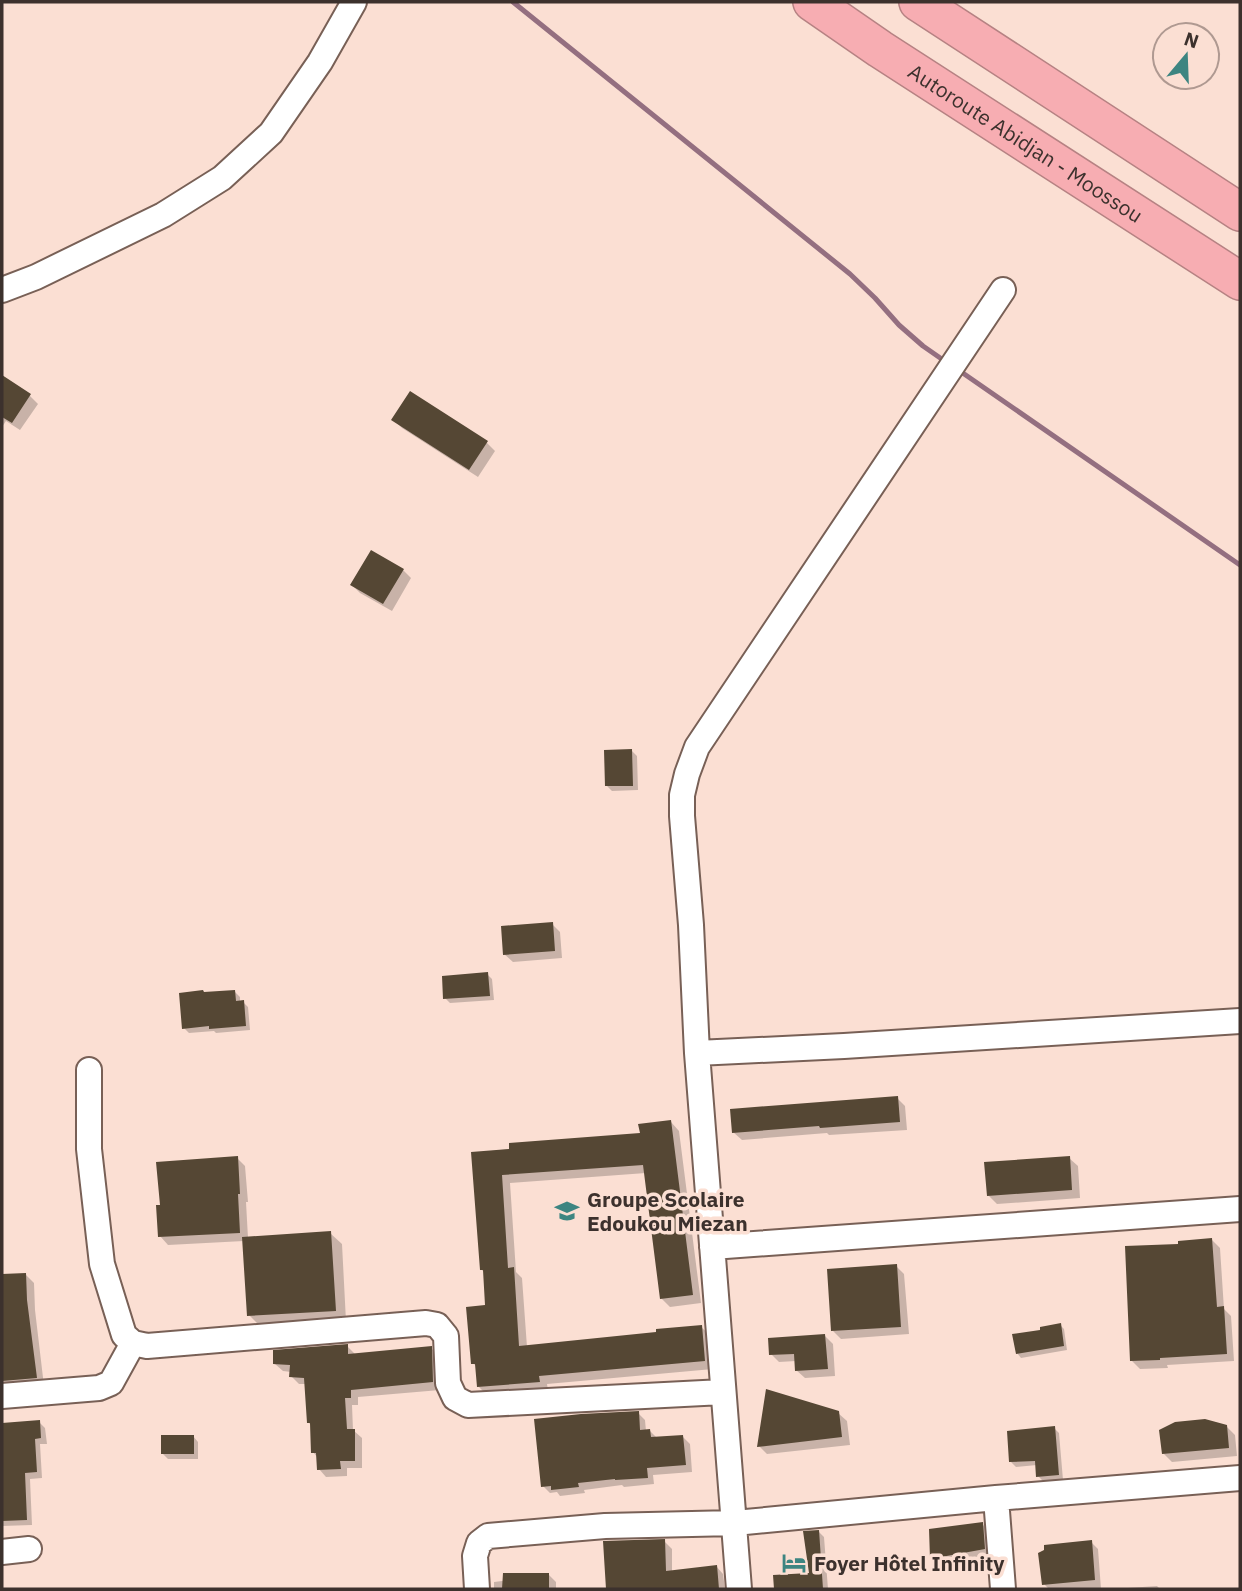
<svg xmlns="http://www.w3.org/2000/svg" width="1242" height="1591" viewBox="0 0 1242 1591" font-family="'IBM Plex Sans',sans-serif">
<rect width="100%" height="100%" fill="#fbdfd3"/>
<path fill="#0003" d="M 2,378 L 30,396 L 38,404 L 20,430 L 6,421 L 2,427 Z
M 394,420 L 487,443 L 495,451 L 478,477 L 402,428 Z
M 403,570 L 411,578 L 392,611 L 360,593 L 352,585 Z
M 631,750 L 637,756 L 638,790 L 612,791 L 607,786 Z
M 552,924 L 560,932 L 562,958 L 513,962 L 504,954 Z
M 487,974 L 492,979 L 494,1000 L 450,1003 L 445,998 Z
M 235,992 L 240,997 L 240,1002 L 243,1002 L 248,1007 L 250,1030 L 216,1033 L 214,1031 L 189,1033 L 184,1028 L 205,994 Z
M 897,1098 L 905,1106 L 907,1130 L 829,1135 L 827,1133 L 742,1140 L 733,1132 Z
M 671,1122 L 679,1131 L 701,1303 L 670,1307 L 661,1298 L 646,1173 L 510,1183 L 516,1272 L 522,1278 L 527,1347 L 658,1334 L 701,1327 L 710,1335 L 713,1369 L 547,1384 L 548,1390 L 487,1395 L 478,1386 L 477,1367 L 473,1363 L 487,1307 L 485,1273 L 481,1269 L 473,1153 L 642,1135 Z
M 237,1158 L 245,1166 L 248,1202 L 246,1202 L 248,1238 L 330,1233 L 342,1244 L 346,1321 L 260,1326 L 249,1315 L 244,1241 L 168,1245 L 160,1236 L 162,1207 Z
M 1069,1158 L 1078,1166 L 1080,1198 L 997,1204 L 988,1195 Z
M 1212,1240 L 1220,1248 L 1224,1309 L 1231,1316 L 1234,1361 L 1167,1365 L 1168,1368 L 1140,1369 L 1132,1361 L 1180,1246 Z
M 896,1266 L 904,1274 L 909,1334 L 841,1339 L 833,1331 Z
M 26,1275 L 34,1283 L 35,1310 L 44,1386 L 2,1389 L 2,1276 Z
M 1060,1325 L 1064,1329 L 1067,1350 L 1021,1358 L 1017,1353 Z
M 825,1336 L 833,1344 L 835,1376 L 805,1378 L 796,1370 L 796,1361 L 779,1362 L 771,1354 Z
M 347,1346 L 356,1355 L 431,1348 L 439,1356 L 440,1390 L 358,1397 L 358,1405 L 352,1405 L 353,1430 L 362,1438 L 362,1468 L 347,1468 L 347,1476 L 326,1477 L 319,1469 L 318,1458 L 313,1452 L 312,1426 L 309,1423 L 306,1384 L 299,1384 L 291,1376 L 291,1372 L 283,1371 L 275,1364 Z
M 638,1413 L 645,1420 L 646,1431 L 650,1431 L 658,1439 L 683,1437 L 690,1444 L 692,1472 L 653,1475 L 654,1484 L 624,1487 L 622,1485 L 584,1490 L 585,1493 L 560,1496 L 557,1492 L 550,1493 L 543,1486 Z
M 838,1413 L 847,1421 L 850,1445 L 767,1454 L 759,1446 Z
M 39,1422 L 45,1428 L 47,1444 L 40,1444 L 42,1478 L 30,1479 L 32,1525 L 2,1526 L 2,1425 Z
M 1226,1426 L 1235,1435 L 1237,1456 L 1172,1462 L 1163,1453 Z
M 1054,1428 L 1059,1433 L 1063,1480 L 1043,1481 L 1038,1476 L 1037,1465 L 1016,1467 L 1011,1462 Z
M 193,1436 L 198,1442 L 198,1459 L 168,1459 L 163,1454 Z
M 982,1524 L 990,1532 L 992,1557 L 940,1567 L 932,1559 L 931,1531 Z
M 819,1532 L 824,1537 L 828,1589 L 774,1589 L 775,1576 L 811,1574 Z
M 664,1541 L 672,1549 L 672,1572 L 716,1566 L 723,1574 L 725,1589 L 607,1589 L 605,1543 Z
M 1091,1542 L 1098,1549 L 1101,1589 L 1049,1589 L 1044,1584 Z
M 549,1575 L 556,1582 L 556,1589 L 494,1589 L 494,1582 Z
M 1157,1586 L 1160,1589 L 1128,1589 L 1128,1588 Z"/>
<g fill="none" stroke-linecap="round" stroke-linejoin="round">
<path stroke="#946f80" stroke-width="5" d="M 513,2 L 850,274 L 875,298 L 899,325 L 923,346 L 946,362
M 957,369 L 1240,565"/>
</g>
<path fill="#554734" d="M 2,375 L 31,394 L 12,423 L 2,417 Z
M 410,391 L 488,441 L 469,470 L 391,420 Z
M 371,550 L 404,569 L 383,604 L 350,585 Z
M 632,749 L 633,786 L 605,786 L 604,750 Z
M 553,922 L 555,951 L 503,955 L 501,926 Z
M 488,972 L 490,996 L 443,999 L 442,976 Z
M 203,990 L 204,992 L 235,990 L 236,1001 L 244,1000 L 246,1026 L 209,1029 L 209,1026 L 182,1029 L 179,993 Z
M 898,1096 L 900,1122 L 820,1128 L 819,1126 L 732,1133 L 730,1109 Z
M 671,1120 L 693,1295 L 660,1299 L 643,1165 L 502,1175 L 508,1268 L 514,1267 L 519,1346 L 656,1332 L 656,1329 L 702,1325 L 705,1361 L 539,1376 L 540,1382 L 477,1387 L 475,1364 L 471,1364 L 466,1307 L 485,1305 L 483,1270 L 480,1270 L 471,1152 L 509,1149 L 509,1143 L 640,1133 L 638,1124 Z
M 238,1156 L 240,1194 L 238,1194 L 240,1233 L 158,1237 L 156,1205 L 160,1205 L 156,1162 Z
M 1070,1156 L 1072,1190 L 987,1196 L 984,1162 Z
M 331,1231 L 336,1311 L 247,1316 L 242,1237 Z
M 1212,1238 L 1217,1307 L 1224,1306 L 1227,1354 L 1160,1358 L 1160,1360 L 1130,1361 L 1125,1246 L 1178,1244 L 1178,1241 Z
M 897,1264 L 901,1327 L 831,1331 L 827,1269 Z
M 26,1273 L 27,1300 L 37,1378 L 2,1381 L 2,1274 Z
M 1061,1323 L 1064,1346 L 1016,1354 L 1012,1334 L 1040,1330 L 1040,1327 Z
M 825,1334 L 828,1369 L 795,1371 L 794,1354 L 769,1355 L 768,1338 Z
M 348,1344 L 348,1354 L 432,1346 L 433,1382 L 351,1390 L 351,1398 L 345,1398 L 347,1429 L 355,1429 L 355,1461 L 340,1461 L 341,1469 L 317,1470 L 316,1453 L 311,1453 L 310,1423 L 307,1423 L 304,1378 L 289,1377 L 290,1365 L 273,1364 L 273,1350 Z
M 766,1389 L 839,1411 L 842,1437 L 757,1447 Z
M 639,1411 L 640,1430 L 650,1429 L 651,1437 L 683,1435 L 686,1465 L 647,1468 L 648,1478 L 615,1480 L 615,1479 L 578,1483 L 579,1487 L 551,1490 L 551,1486 L 541,1487 L 534,1419 L 581,1414 Z
M 1205,1419 L 1227,1425 L 1229,1448 L 1162,1454 L 1159,1430 L 1175,1422 Z
M 40,1420 L 41,1438 L 35,1439 L 37,1472 L 25,1473 L 27,1520 L 2,1521 L 2,1423 Z
M 1055,1426 L 1059,1475 L 1036,1477 L 1035,1461 L 1009,1462 L 1007,1431 Z
M 161,1435 L 194,1435 L 194,1454 L 161,1454 Z
M 983,1522 L 985,1549 L 930,1559 L 929,1529 Z
M 819,1530 L 823,1589 L 774,1589 L 773,1575 L 809,1573 L 803,1531 Z
M 665,1539 L 666,1571 L 717,1565 L 719,1589 L 606,1589 L 603,1541 Z
M 1092,1540 L 1095,1580 L 1042,1585 L 1038,1553 L 1044,1550 L 1044,1545 Z
M 503,1573 L 549,1573 L 549,1589 L 502,1589 Z"/>
<g fill="none" stroke-linecap="round" stroke-linejoin="round">
<g stroke="#786056" stroke-width="28">
<path id="minor" d="M 2,290 L 36,277 L 163,215 L 222,178 L 271,133 L 320,62 L 354,2
M 697,1053 L 844,1046 L 1240,1021
M 89,1070 L 89,1149 L 102,1264 L 124,1335 L 133,1343 L 147,1346 L 426,1323 L 437,1325 L 446,1336 L 448,1383 L 455,1398 L 468,1405 L 723,1392
M 712,1247 L 1240,1209
M 2,1396 L 99,1388 L 111,1383 L 133,1343
M 996,1498 L 1003,1589
M 2,1552 L 29,1549
M 477,1589 L 475,1556 L 479,1543 L 488,1536 L 605,1526 L 735,1523 L 996,1498 L 1240,1478
M 739,1589 L 697,1053 L 691,925 L 682,816 L 682,795 L 687,774 L 697,747 L 1003,290"/>
</g>
<g stroke="#b68283" stroke-width="40">
<g id="highway">
<path id="s1" d="M 812,2 L 880,49 L 1240,281"/>
<path d="M 918,2 L 1240,212"/>
</g>
</g>
<use href="#minor" stroke="#fff" stroke-width="24"/>
<use href="#highway" stroke="#f7adb2" stroke-width="37"/>
</g>
<defs>
<g id="school-bare" transform="scale(1.89)"><path d="M0-5L7-2L0 1L-7-2ZM-4 1L0 2.5L4 1V4Q0 6-4 4Z" fill="#3d8581" stroke="#fbdfd3" stroke-width="2.5" paint-order="stroke"/></g>
<g id="hotel-bare" transform="scale(1.89)"><path d="M-6-4.5h1.5V1H6V5H4.5V3h-9V5H-6ZM-4 0a1.8 1.8 0 1 1 3.6 0ZM.5 0V-2.5h3Q6-2.5 6 0Z" fill="#3d8581" stroke="#fbdfd3" stroke-width="2.5" paint-order="stroke"/></g>
</defs>
<g fill-rule="evenodd">
<use href="#school-bare" x="567" y="1211"/>
<use href="#hotel-bare" x="794" y="1563"/>
</g>
<g text-anchor="middle" dominant-baseline="central" stroke-width="7" stroke-linejoin="round" paint-order="stroke">
<g font-size="21" fill="#3c312d" stroke="#fbdfd3">
<text stroke="none"><textPath href="#s1" startOffset="256">Autoroute Abidjan - Moossou</textPath></text>
</g>
<g font-size="21" font-weight="bold" fill="#3c312d" stroke="#fbdfd3" text-anchor="start">
<text x="587" y="1199">Groupe Scolaire<tspan x="587" dy="24">Edoukou Miezan</tspan></text>
<text x="814" y="1563">Foyer Hôtel Infinity</text>
</g>
</g>
<rect width="1242" height="1591" fill="none" stroke="#3c312d" stroke-width="7"/>
<g transform="translate(1186 56) rotate(19)"><circle r="33" fill="#fbdfd3" stroke="#af9991" stroke-width="2"/>
<path d="M0-5L12 26L0 18L-12 26Z" fill="#3d8581"/>
<text y="-10" font-size="19" font-weight="bold" text-anchor="middle" fill="#3c312d">N</text>
</g>
</svg>
